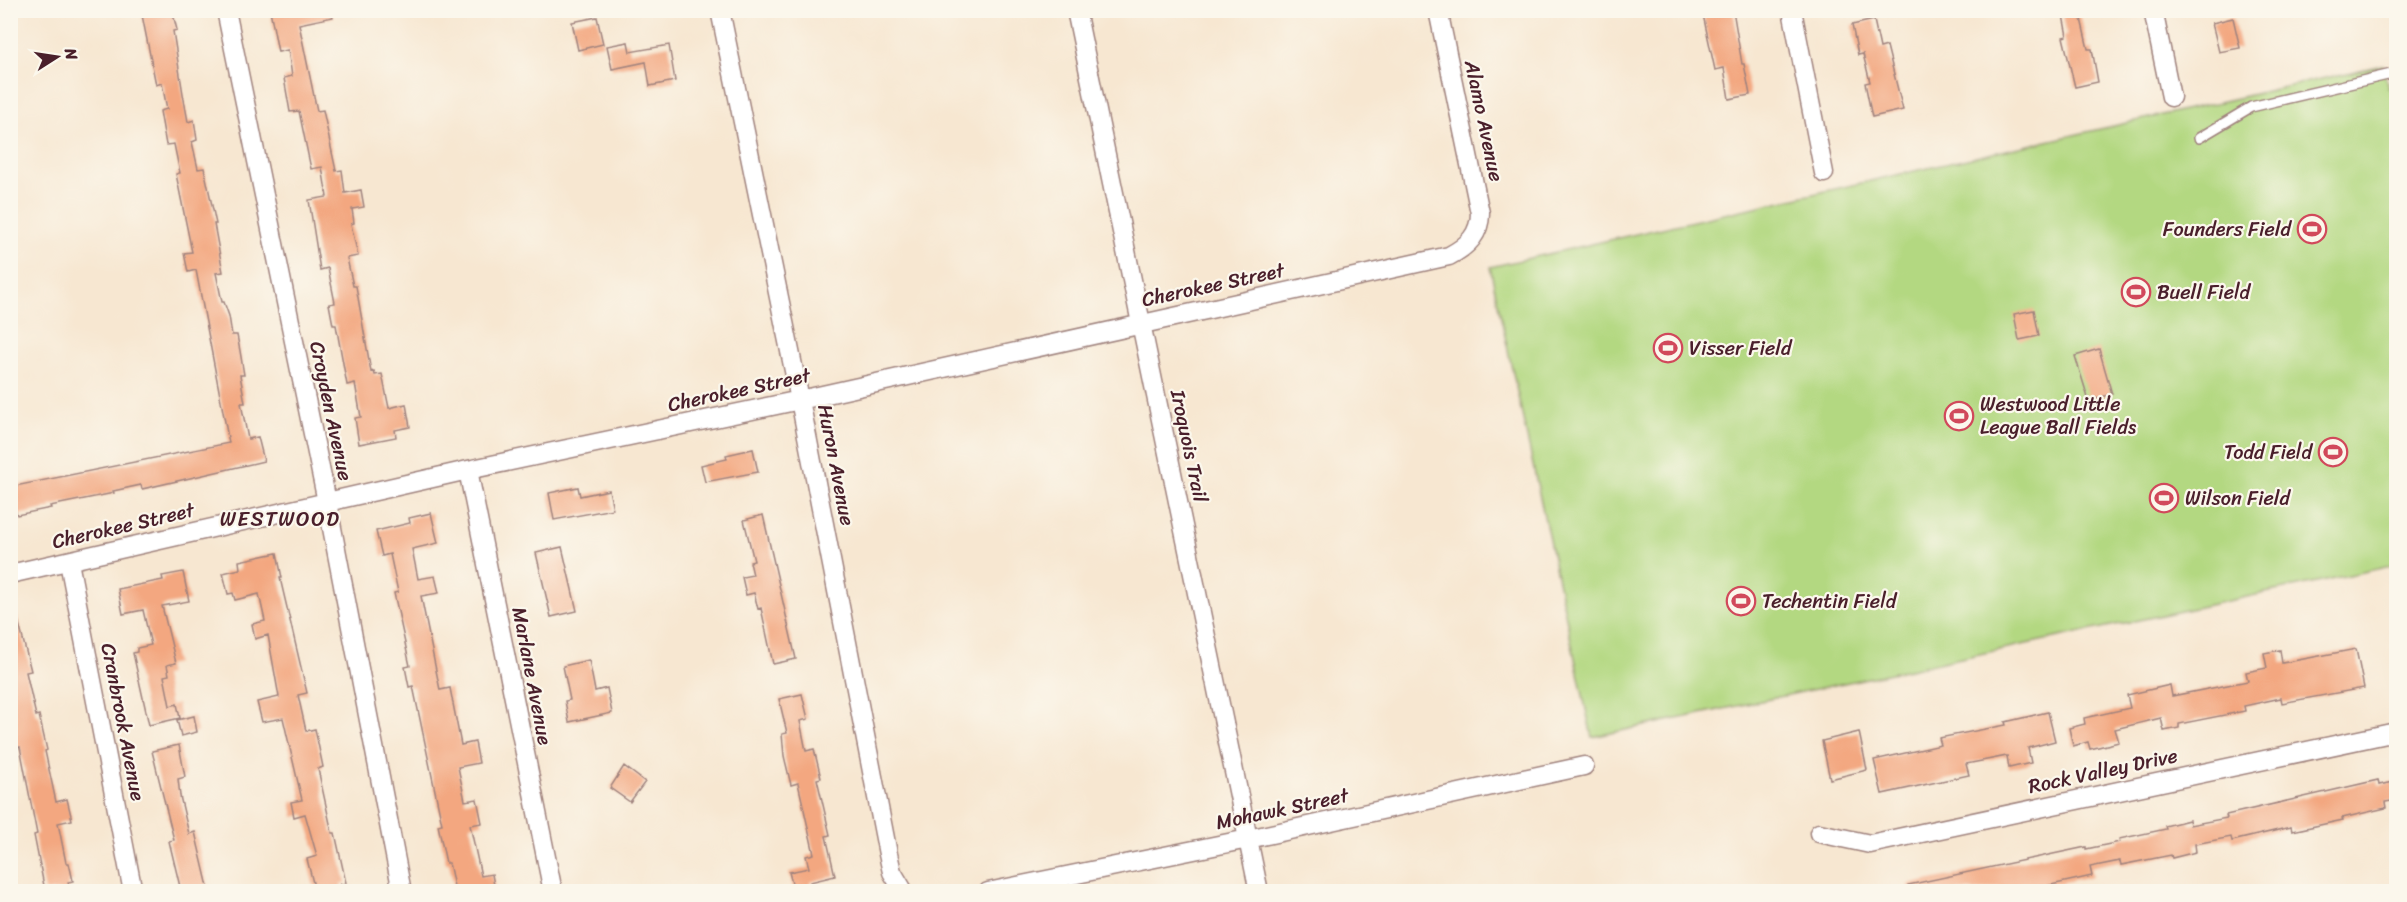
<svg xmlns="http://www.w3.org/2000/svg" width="2407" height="902" viewBox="0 0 2407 902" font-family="Sriracha,sans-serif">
<rect width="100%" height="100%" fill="#fbf7ec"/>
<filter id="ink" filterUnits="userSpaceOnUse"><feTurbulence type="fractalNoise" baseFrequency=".0167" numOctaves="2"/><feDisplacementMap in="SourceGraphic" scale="12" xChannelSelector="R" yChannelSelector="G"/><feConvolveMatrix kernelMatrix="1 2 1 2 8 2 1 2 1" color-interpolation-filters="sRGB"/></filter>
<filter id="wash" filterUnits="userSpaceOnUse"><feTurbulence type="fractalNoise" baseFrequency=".008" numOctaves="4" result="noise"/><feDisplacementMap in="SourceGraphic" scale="24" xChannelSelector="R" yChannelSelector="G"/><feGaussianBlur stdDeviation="1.35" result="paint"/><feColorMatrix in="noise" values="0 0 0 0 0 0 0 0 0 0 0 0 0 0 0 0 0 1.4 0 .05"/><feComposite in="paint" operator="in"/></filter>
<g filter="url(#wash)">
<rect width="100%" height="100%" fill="#f7e7d1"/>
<path fill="#b3d881" stroke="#7e7c56" stroke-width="1.5" d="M 2383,65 L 2388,88 L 2396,86 L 2396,565 L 1592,737 L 1490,267 Z"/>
<g id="blocks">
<path fill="#f3a780" d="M 141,10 L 172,10 L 177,30 L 173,31 L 183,94 L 188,122 L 194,120 L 197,140 L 192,142 L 198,169 L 204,168 L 216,224 L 214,224 L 223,272 L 216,273 L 222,302 L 224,302 L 229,316 L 232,335 L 237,335 L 240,351 L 244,375 L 240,375 L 245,403 L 241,403 L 248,439 L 258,437 L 264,461 L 142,489 L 141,485 L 113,491 L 114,493 L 50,506 L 51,508 L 17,515 L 16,512 L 10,514 L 10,487 L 229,443 L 196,270 L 188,272 L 184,253 L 192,252 L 176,174 L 180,173 L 174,144 L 166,145 L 160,111 L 167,109 L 162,83 L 156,85 Z
M 270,10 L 332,10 L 333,17 L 299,24 L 317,111 L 323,110 L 336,171 L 342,170 L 345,193 L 361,190 L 364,207 L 352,209 L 354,223 L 351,224 L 358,256 L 347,258 L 353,286 L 356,286 L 371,372 L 374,371 L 375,375 L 382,374 L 389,408 L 406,404 L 410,427 L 395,430 L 396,437 L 359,444 L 355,418 L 361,417 L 355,383 L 347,385 L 336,325 L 333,325 L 329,304 L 335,303 L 328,268 L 320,270 L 309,200 L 327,197 L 322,167 L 311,169 L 299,111 L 290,112 L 284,78 L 292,76 L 288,50 L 278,52 Z
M 1702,10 L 1733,10 L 1742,64 L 1744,64 L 1750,95 L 1729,99 L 1724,68 L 1715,70 Z
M 2062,10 L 2079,10 L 2088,49 L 2092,49 L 2098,82 L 2075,87 L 2063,37 L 2067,36 Z
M 597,17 L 603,44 L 578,50 L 572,22 Z
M 2233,18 L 2240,48 L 2219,52 L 2212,23 Z
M 1874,20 L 1880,48 L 1887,46 L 1903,110 L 1872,117 L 1865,83 L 1870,82 L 1863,54 L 1858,55 L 1852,25 Z
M 628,42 L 630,52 L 669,45 L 675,81 L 650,86 L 646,62 L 612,69 L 607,46 Z
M 2034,310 L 2039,336 L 2019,340 L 2014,314 Z
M 2099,349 L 2112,394 L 2089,401 L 2075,356 Z
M 753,449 L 758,472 L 705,482 L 701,465 L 727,459 L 726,455 Z
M 578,487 L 580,496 L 609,490 L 613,509 L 554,520 L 549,493 Z
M 431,513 L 438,543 L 412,549 L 418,579 L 435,576 L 439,593 L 421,596 L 440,690 L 450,688 L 461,745 L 475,742 L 479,763 L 458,767 L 465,801 L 477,799 L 482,823 L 470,825 L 481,876 L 492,874 L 495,891 L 455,891 L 449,863 L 446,863 L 438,825 L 442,824 L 413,686 L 409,687 L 405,667 L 410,666 L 394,593 L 398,592 L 390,554 L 382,556 L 376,531 L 410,523 L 409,518 Z
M 763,515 L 796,659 L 773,664 L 761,608 L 758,609 L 754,593 L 746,595 L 742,577 L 753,575 L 750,562 L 754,561 L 744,520 Z
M 562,547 L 577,611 L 551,617 L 536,553 Z
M 277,553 L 282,578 L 280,578 L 307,693 L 298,695 L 306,731 L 315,729 L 323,767 L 318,769 L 332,833 L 335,833 L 346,883 L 341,884 L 343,891 L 315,891 L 307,859 L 317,856 L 305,814 L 294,817 L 291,802 L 302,800 L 283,718 L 262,722 L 257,702 L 279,697 L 268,635 L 255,639 L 252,624 L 265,621 L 259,594 L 235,600 L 233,593 L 228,594 L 223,573 L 240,569 L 239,561 Z
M 183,572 L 189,601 L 162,606 L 176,663 L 167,665 L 169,675 L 164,676 L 170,706 L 177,704 L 180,718 L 149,725 L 133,653 L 137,652 L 137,648 L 151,645 L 143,610 L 123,614 L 118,589 L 163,580 L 162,576 Z
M 16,612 L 31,671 L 26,672 L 36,716 L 39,715 L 47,750 L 45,751 L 56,802 L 67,799 L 72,820 L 58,823 L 66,863 L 69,863 L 73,881 L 68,882 L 70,891 L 45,891 L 34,835 L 37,834 L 20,747 L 10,749 L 10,613 Z
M 2356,649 L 2364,688 L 2282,703 L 2281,698 L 2244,706 L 2245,711 L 2179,724 L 2179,728 L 2164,731 L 2161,718 L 2115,729 L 2119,742 L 2090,749 L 2088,742 L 2073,746 L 2069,728 L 2085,724 L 2084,718 L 2130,708 L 2127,695 L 2170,685 L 2172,696 L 2248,681 L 2246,672 L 2267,668 L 2264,653 L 2280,650 L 2282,663 Z
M 589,660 L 595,691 L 607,688 L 612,713 L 569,722 L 565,701 L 570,700 L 563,666 Z
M 802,694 L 808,719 L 800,721 L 806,751 L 814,749 L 821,778 L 817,779 L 830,835 L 826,836 L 835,876 L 810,882 L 812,891 L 794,891 L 789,872 L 809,868 L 806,856 L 814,854 L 798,783 L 791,785 L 784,756 L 782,734 L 787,733 L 779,699 Z
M 2048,712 L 2055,741 L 2028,748 L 2031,763 L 2009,768 L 2007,756 L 1966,764 L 1969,775 L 1882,794 L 1874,760 L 1941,745 L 1939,738 L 2006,725 L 2005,722 Z
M 194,716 L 197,732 L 181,736 L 177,720 Z
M 1859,732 L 1867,770 L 1830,779 L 1822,741 Z
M 179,745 L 185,777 L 178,779 L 180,796 L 189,834 L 195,832 L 209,891 L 181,891 L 169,841 L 174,840 L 152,751 Z
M 624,766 L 645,782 L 630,802 L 610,788 Z
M 2378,780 L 2379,785 L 2397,781 L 2397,800 L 2385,802 L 2386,808 L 2342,818 L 2343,820 L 2292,831 L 2291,827 L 2232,841 L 2231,837 L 2195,844 L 2196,852 L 2172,858 L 2171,855 L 2121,865 L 2120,861 L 2090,867 L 2092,876 L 2042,887 L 2014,891 L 2002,891 L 2001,887 L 1977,891 L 1909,891 L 1908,885 L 2086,847 L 2086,849 L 2120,842 L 2119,839 L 2166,829 L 2165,826 L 2189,820 L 2190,825 L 2227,818 L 2226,815 Z"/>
</g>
</g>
<g filter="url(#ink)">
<use href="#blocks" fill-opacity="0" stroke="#a0837e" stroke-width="1.5"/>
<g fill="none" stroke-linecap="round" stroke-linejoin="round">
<g stroke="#a0837e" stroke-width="12">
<path id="lane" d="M 2199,138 L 2251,107 L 2396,73"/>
</g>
<g stroke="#a0837e" stroke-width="21">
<path id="street" d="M 226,10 L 327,502 L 402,892
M 720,10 L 800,400 L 888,854 L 892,872 L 904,892
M 1076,10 L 1259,892
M 1792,10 L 1824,173
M 2153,10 L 2171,97
M 468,470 L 553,892
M 69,562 L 133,892
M 10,574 L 468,470 L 800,400 L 1449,256 C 1468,246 1480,234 1480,213 L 1438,10
M 1819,833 L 1870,844 L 2396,732
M 988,892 L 1248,839 L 1584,766"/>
</g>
<use href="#lane" stroke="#fff" stroke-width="9"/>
<use href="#street" stroke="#fff" stroke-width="18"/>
</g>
</g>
<defs>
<g id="stadium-ring" transform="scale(1.5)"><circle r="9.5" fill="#fbf7ec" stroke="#d1495b" stroke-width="1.5"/><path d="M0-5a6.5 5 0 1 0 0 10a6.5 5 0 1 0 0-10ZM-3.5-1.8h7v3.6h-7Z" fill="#d1495b"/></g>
</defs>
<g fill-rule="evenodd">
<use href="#stadium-ring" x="2312" y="229"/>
<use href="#stadium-ring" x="2136" y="292"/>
<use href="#stadium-ring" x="1668" y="348"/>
<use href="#stadium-ring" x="1959" y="416"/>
<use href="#stadium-ring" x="2333" y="452"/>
<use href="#stadium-ring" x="2164" y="498"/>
<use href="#stadium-ring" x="1741" y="601"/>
</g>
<g text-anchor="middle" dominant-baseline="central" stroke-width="4.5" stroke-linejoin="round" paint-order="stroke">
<g font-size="20" fill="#4a1f2b" stroke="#fbf7ec">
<text transform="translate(1484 121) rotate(78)">Alamo Avenue</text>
<text transform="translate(1213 285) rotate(-12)">Cherokee Street</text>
<text transform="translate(739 390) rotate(-12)">Cherokee Street</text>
<text transform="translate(331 411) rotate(78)">Croyden Avenue</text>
<text transform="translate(1189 446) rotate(78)">Iroquois Trail</text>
<text transform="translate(836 465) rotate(79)">Huron Avenue</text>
<text transform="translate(123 526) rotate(-13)">Cherokee Street</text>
<text transform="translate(532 676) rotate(79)">Marlane Avenue</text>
<text transform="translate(123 722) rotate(79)">Cranbrook Avenue</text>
<text transform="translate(2103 771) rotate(-12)">Rock Valley Drive</text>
<text transform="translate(1282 809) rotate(-12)">Mohawk Street</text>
</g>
<g font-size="20" fill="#4a1f2b" stroke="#fbf7ec" text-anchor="start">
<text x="2291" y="229" text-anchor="end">Founders Field</text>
<text x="2157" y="292">Buell Field</text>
<text x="1689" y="348">Visser Field</text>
<text x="1980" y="404">Westwood Little<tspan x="1980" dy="23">League Ball Fields</tspan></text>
<text x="2312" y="452" text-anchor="end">Todd Field</text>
<text x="2185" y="498">Wilson Field</text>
<text x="1762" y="601">Techentin Field</text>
</g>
<g font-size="21" letter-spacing="1.5" fill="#4a1f2b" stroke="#fbf7ec">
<text x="280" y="519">WESTWOOD</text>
</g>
</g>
<rect width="2407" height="902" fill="none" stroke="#fbf7ec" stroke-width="36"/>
<g transform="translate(57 57) rotate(78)" stroke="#fbf7ec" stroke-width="4.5" paint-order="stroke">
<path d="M0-4.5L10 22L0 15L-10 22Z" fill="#4a1f2b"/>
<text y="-9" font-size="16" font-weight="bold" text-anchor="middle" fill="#4a1f2b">N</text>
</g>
</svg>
